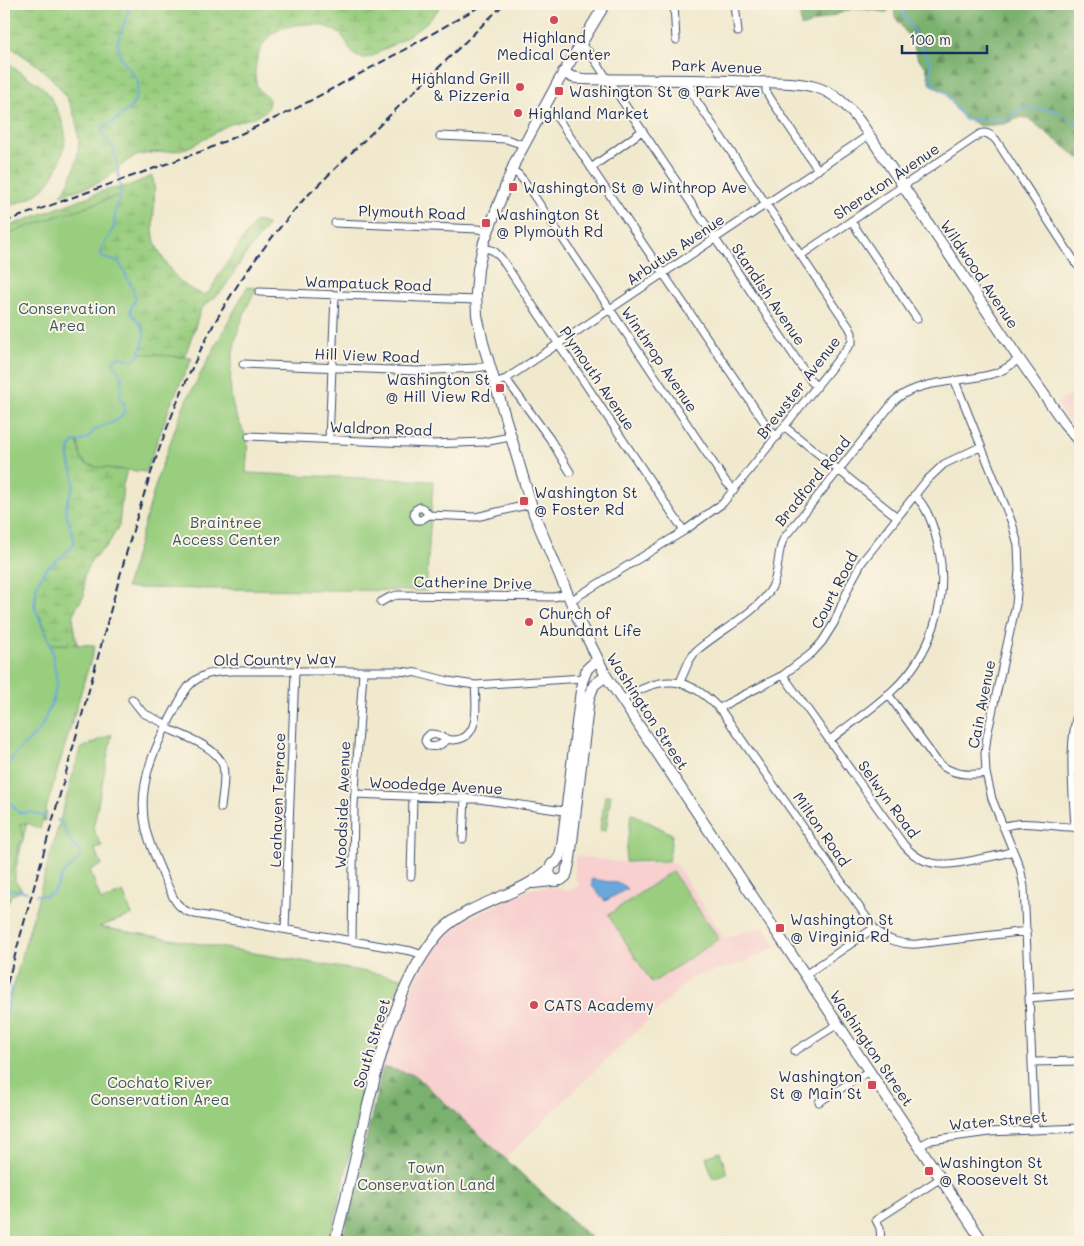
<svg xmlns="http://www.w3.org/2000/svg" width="1084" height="1246" viewBox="0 0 1084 1246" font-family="Mali,sans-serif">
<defs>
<pattern id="grass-tufts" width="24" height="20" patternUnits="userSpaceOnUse" patternTransform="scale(1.25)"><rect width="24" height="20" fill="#99ce7f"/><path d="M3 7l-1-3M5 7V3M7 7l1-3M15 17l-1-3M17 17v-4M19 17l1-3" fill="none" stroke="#83b170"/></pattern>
<pattern id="forest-firs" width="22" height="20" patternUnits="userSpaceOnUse" patternTransform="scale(1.25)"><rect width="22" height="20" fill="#7ab16e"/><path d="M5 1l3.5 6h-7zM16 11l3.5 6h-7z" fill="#63905e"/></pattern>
<pattern id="wetland-marsh" width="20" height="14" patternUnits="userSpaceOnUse" patternTransform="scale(1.25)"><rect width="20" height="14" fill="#99ce7f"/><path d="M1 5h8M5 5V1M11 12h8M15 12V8" fill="none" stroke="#83b170"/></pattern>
</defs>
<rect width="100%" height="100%" fill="#fcf5e5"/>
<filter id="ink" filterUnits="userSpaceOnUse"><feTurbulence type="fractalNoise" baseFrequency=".02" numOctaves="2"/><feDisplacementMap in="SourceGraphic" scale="10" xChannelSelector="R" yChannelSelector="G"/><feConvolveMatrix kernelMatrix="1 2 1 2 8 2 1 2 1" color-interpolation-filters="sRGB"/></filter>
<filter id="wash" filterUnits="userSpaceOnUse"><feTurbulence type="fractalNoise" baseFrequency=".0096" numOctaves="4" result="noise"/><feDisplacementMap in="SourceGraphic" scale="20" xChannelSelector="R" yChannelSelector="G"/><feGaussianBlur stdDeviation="1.12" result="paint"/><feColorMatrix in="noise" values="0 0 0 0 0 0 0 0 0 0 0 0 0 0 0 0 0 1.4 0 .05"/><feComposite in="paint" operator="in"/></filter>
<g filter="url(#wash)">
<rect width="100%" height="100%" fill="#f0e9ce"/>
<path fill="#f7d0cf" d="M 1080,388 L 1080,434 L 1064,416 L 1056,404 Z
M 576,856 L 636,864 L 675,863 L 725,938 L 764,926 L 777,947 L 742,963 L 691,978 L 505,1158 L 415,1075 L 383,1067 L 394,1031 L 412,988 L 425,963 L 442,940 L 452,930 L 469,918 L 531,889 L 550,886 L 568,891 L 579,886 L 574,875 Z"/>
<path fill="url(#grass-tufts)" stroke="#5a7e6e" d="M 605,795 L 611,795 L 606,831 L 600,830 Z"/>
<path fill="url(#forest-firs)" stroke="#4a7066" d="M 799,4 L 892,4 L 887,12 L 855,8 L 801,27 Z
M 894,4 L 1080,4 L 1080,159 L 1029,119 L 1022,117 L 1004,124 L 980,126 L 964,117 L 957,111 L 945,92 L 934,87 L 930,83 L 926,67 L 918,59 L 912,41 L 895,17 Z
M 383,1067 L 415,1075 L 595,1242 L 342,1242 Z"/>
<path fill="url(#wetland-marsh)" stroke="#5a7e6e" d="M 4,4 L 441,4 C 432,26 391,45 371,57 C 366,58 361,59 356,56 C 350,52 348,43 343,37 C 327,20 294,21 275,32 C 259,41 249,74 259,90 C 262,94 268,95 269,101 C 269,102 268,108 268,108 C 262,118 236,121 226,126 C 213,133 200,143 186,148 C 169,154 151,150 134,157 C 122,162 115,174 104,180 C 91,187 75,190 61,195 C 89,155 83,107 47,74 C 35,62 18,53 4,42 Z
M 4,58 C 10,64 15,69 22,73 C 31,80 43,85 49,95 C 54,103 65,124 65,134 C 66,153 54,181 39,192 C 29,200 16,203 4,208 Z
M 152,176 C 158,193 151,220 154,237 C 155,248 171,273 179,280 C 185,286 197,294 205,295 L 210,291 L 219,275 L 254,223 L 258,221 L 267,224 L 267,227 L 245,255 L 222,291 L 201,309 L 187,350 L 126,473 L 123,485 L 119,526 L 107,546 L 92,559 L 88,566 L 84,576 L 84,596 L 76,608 L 73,618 L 79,657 L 42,812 L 47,813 L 45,821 L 37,819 L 27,822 L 15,873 L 15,881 L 22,889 L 20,892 L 11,895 L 4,913 L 4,228 L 106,190 L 128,186 Z"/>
<path fill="#99ce7f" stroke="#5a7e6e" d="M 120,195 L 115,211 L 114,227 L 104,244 L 101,250 L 102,256 L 107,259 L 119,262 C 126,274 131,285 136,298 L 131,307 L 131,312 C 148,331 146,330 140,353 L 192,358 L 170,406 L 146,472 L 97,467 L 85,463 L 81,457 L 78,442 L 72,444 C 65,458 74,469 74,483 C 73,494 64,502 66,513 C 68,524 74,532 74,543 L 70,549 L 45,570 L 37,584 L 35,611 L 40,616 L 51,644 L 95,645 L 40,829 L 30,824 L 20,823 L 23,840 L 18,846 L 14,867 L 6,878 L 4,892 L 4,235 Z
M 247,287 L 257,288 C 237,322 225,367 233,407 C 236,419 243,428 247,439 C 249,446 246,465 246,473 L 433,481 L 426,591 L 126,588 L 159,473 L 184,405 Z
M 112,734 L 93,829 L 102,846 L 94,848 L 102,865 L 90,870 L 101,901 L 123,892 L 132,915 L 99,927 L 403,978 C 361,1060 354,1155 328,1242 L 4,1242 L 4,1100 C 13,1079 5,1066 4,1045 C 3,1033 5,1021 7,1009 L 80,749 Z
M 631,813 L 672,834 L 669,861 L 625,862 Z
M 672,871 L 719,939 L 652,983 L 608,915 Z
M 720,1152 L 727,1174 L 713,1179 L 706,1157 Z"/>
<path fill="#68a8db" stroke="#426c9c" d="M 592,879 L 622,884 L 627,889 L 605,901 L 592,886 Z"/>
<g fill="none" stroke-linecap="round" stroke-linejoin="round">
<path stroke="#68a8db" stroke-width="2" d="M 899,4 L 931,64 L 930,81 L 947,94 L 965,120 L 1008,119 L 1022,107 L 1053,110 L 1080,125
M 4,769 L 19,749 L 26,744 L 41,728 L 54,697 L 57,682 L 51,646 L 34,606 L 37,584 L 45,570 L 70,549 L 74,543 C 74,531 66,521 66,510 C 65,499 74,491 74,480 C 73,470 63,452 73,443 C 76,441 80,442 84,440 C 89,438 91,433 95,430 C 106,422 125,424 125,405 L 120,399 L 122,377 L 114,364 L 114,360 L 118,357 L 133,360 L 137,358 C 148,337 147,329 130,312 L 131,307 L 136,298 C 131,285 126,274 119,262 L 107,259 L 102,256 L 101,250 L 104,244 L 114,227 L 115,211 L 121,192 L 115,154 L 112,146 L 104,137 L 102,129 L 105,125 L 111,124 C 129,105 136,113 138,81 C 131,71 116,56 118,42 C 120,28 129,21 128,4
M 4,795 L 19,813 L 30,812 L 46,817
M 4,892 L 13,889 L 27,892
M 36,895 L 45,896 L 53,892 C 58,887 59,880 63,874 C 69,866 80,863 81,852 L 72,844 L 61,822 L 57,820
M 4,1090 L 7,1087 L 11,1078 L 4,1036 L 6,1010 L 11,989 L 10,987
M 4,1109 L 4,1119"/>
</g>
</g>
<g filter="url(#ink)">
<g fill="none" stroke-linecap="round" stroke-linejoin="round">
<g stroke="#3b4b6f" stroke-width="9">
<path id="street" d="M 674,4 L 676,40
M 735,4 L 738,32
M 580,44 L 590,53 L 811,381 L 817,387
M 766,83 L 766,91 L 770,98 L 818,170
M 543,107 L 556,116 L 769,429 L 777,437
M 440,136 L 506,139 L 524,145
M 591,168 L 642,131
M 511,171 L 518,174 L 524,181 L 726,482 L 734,490
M 851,221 L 917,319
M 335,223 L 478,229 L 488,231
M 483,247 L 494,251 L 501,258 L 684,531
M 801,255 L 980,134 C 986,131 991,135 996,140 L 1077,265
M 259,292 L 477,300
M 243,364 L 417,371 L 476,368 L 489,366
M 506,379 L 550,439 L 570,472
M 955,381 L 1012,523 L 1018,545 L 1019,570 L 1016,604 L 987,736 L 985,754 L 986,773 L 992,799 L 1020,868 L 1024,887 L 1035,1129
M 495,383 L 506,379 L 869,135
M 785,427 L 897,517
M 249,436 L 431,444 L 484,442 L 510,437
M 329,440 L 335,295
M 420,507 L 424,509 L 429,515 L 421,520 L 417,520 L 414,515 L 415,510 Z
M 429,515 L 476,517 L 531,504
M 570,601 L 684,531 L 723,503 L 852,342 L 852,333 L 849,327 L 692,94 L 689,80
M 381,602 L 390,597 L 398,595 L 554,597 L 567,594
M 783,675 L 904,845 C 926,871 950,865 979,859 C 990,857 1002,855 1013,851
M 680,682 L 689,661 L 695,652 C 717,632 759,612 772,587 C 780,571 776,553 784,538 L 895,400 C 921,378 965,383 996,373 C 1005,370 1012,364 1019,359
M 888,694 L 936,760 C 949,775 968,776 986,773
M 132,699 L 143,713 L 168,725
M 621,701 C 662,673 690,675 723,713 L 874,928 C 885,940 902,945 917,944 L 1027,931
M 719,709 L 728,703 L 783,675 L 812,653 L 822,642 L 834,623 L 851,582 L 862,562 L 926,481 L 944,464 L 980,447
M 166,728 C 182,735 218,747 223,766 C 226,779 222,795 221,808
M 447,740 C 441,745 436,748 428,746 L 425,741 L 426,738 L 430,734 C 439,733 444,740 453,740 C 481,740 476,703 475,685
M 830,740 C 851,723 874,708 893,690 C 931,655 949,601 939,550 C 935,531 929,508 914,495
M 355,794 L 479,799 L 571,812
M 1003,827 C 1024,818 1056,829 1080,827
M 1075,828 C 1073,787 1067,743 1080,704
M 463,839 L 465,798
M 411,876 L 413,796
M 285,929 L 295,671
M 352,940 L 354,805 L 363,672
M 423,955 L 411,951 L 195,914 C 185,912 178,907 173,897 C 163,875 152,853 146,830 C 134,780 161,735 184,693 C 195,674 212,672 232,671 L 399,671 L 417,673 L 448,681 L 475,685 L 583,678
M 805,975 L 874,928
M 1029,998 L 1080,994
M 795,1051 L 838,1024
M 1033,1062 L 1080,1061
M 819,1102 L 869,1071
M 919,1146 L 931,1140 L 989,1132 L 1080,1128
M 881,1242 L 880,1228 L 876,1220 L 941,1178"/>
</g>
<g stroke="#3b4b6f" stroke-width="12">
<path id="secondary" d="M 605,4 L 558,82 L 515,162 L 484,242 L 478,269 L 476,293 L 477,315 L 483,343 L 534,514 L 579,621 L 606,676 L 983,1242
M 563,72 L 572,77 L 582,79 C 639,80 696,79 753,82 C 775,83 800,81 821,89 C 841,97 853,112 865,129 L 1019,359 L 1064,423 L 1080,443
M 555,863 L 560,856 L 562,846 L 582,682 L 587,669 L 597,660
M 552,864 C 547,871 549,878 557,881
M 567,873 L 570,859 L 589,698 L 594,685 L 606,676
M 533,883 L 561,880 L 566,876 L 567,868
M 335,1242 C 346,1199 356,1156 366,1113 C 378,1064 390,1016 414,970 C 422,956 431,941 442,930 C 473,900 520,897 550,868"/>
</g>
<use href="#street" stroke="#fff" stroke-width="7"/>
<use href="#secondary" stroke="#fff" stroke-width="10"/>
<path stroke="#1b2f5e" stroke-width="2" stroke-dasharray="8 4" stroke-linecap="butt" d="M 4,222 L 208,149 L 293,110 L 402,51 L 484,4
M 4,995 C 33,890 63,784 92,679 C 123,565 151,449 204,343 C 230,291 266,242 305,198 L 504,4"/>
</g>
</g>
<g fill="#d1495b" stroke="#fcf5e5" stroke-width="2">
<circle cx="554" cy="20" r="5"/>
<circle cx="520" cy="87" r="5"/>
<rect x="554" y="86" width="10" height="10" rx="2.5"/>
<circle cx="518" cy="113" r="5"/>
<rect x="508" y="182" width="10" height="10" rx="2.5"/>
<rect x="481" y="218" width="10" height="10" rx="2.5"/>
<rect x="495" y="383" width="10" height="10" rx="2.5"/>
<rect x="519" y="496" width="10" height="10" rx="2.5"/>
<circle cx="529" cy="622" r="5"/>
<rect x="775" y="923" width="10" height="10" rx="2.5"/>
<circle cx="534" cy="1005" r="5"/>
<rect x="867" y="1080" width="10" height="10" rx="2.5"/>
<rect x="924" y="1166" width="10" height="10" rx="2.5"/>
</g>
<g text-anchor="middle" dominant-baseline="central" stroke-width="4" stroke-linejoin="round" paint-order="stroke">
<g font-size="15" fill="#1b2f5e" stroke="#fcf5e5" text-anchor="start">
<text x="554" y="37" text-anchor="middle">Highland<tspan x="554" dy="17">Medical Center</tspan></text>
<text x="510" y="78" text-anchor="end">Highland Grill<tspan x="510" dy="17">&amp; Pizzeria</tspan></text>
<text x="569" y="91">Washington St @ Park Ave</text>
<text x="528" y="113">Highland Market</text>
<text x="523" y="187">Washington St @ Winthrop Ave</text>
<text x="496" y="214">Washington St<tspan x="496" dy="17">@ Plymouth Rd</tspan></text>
<text x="490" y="379" text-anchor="end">Washington St<tspan x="490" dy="17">@ Hill View Rd</tspan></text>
<text x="534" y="492">Washington St<tspan x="534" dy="17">@ Foster Rd</tspan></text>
<text x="539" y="613">Church of<tspan x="539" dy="17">Abundant Life</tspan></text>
<text x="790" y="919">Washington St<tspan x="790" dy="17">@ Virginia Rd</tspan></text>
<text x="544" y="1005">CATS Academy</text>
<text x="862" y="1076" text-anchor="end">Washington<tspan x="862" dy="17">St @ Main St</tspan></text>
<text x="939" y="1162">Washington St<tspan x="939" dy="17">@ Roosevelt St</tspan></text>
</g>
<g font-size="15" fill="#1b2f5e" stroke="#fcf5e5">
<text transform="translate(717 66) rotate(2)">Park Avenue</text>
<text transform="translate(886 181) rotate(-34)">Sheraton Avenue</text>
<text transform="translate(412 212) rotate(2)">Plymouth Road</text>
<text transform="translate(675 249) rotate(-34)">Arbutus Avenue</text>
<text transform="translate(980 274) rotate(56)">Wildwood Avenue</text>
<text transform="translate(368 283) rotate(2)">Wampatuck Road</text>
<text transform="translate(769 294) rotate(56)">Standish Avenue</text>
<text transform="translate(367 355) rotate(2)">Hill View Road</text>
<text transform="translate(660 359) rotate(56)">Winthrop Avenue</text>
<text transform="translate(598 378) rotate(56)">Plymouth Avenue</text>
<text transform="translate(798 387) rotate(-52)">Brewster Avenue</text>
<text transform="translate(381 428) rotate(2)">Waldron Road</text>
<text transform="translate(812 481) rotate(-51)">Bradford Road</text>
<text transform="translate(473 582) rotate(1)">Catherine Drive</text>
<text transform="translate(834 590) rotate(-63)">Court Road</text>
<text transform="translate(275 659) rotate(-1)">Old Country Way</text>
<text transform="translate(981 704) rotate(-79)">Cain Avenue</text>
<text transform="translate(648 711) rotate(57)">Washington Street</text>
<text transform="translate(436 785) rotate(3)">Woodedge Avenue</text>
<text transform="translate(889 799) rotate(54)">Selwyn Road</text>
<text transform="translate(277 800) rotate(-88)">Leahaven Terrace</text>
<text transform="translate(342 805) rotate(-88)">Woodside Avenue</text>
<text transform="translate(822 829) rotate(55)">Milton Road</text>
<text transform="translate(371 1043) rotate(-73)">South Street</text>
<text transform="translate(872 1048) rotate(56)">Washington Street</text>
<text transform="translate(998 1120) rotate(-5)">Water Street</text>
</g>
<g font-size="15" fill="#3a5766" stroke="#fcf5e5">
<text x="67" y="308">Conservation<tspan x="67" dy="17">Area</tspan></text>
<text x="226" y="522">Braintree<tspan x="226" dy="17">Access Center</tspan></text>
<text x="160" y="1082">Cochato River<tspan x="160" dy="17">Conservation Area</tspan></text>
<text x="426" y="1167">Town<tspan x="426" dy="17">Conservation Land</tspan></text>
</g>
</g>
<rect width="1084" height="1246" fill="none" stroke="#fcf5e5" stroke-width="20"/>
<path d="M902 45v8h85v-8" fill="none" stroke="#1b2f5e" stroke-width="2.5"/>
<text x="909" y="45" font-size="15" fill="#1b2f5e" stroke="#fcf5e5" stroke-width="4" paint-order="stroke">100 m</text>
</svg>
